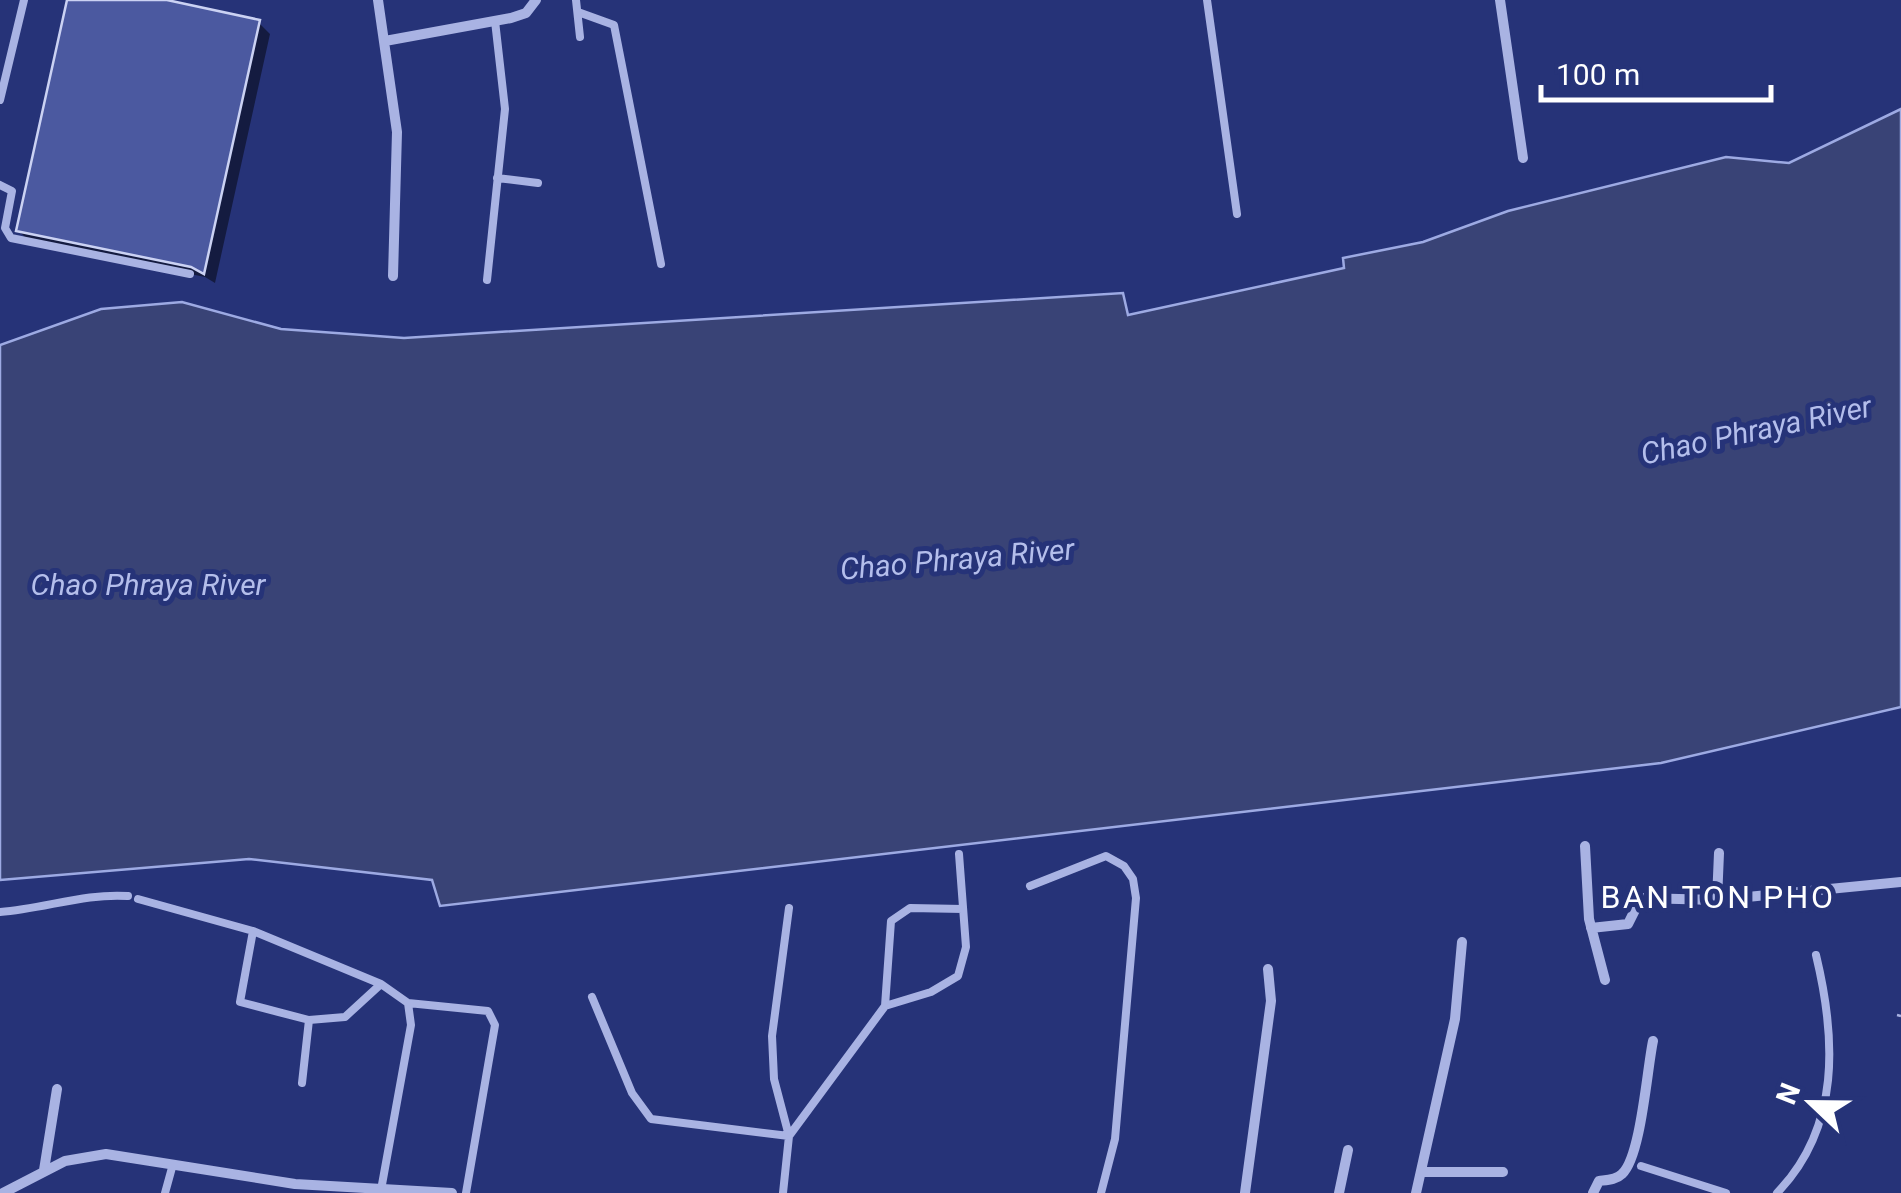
<svg xmlns="http://www.w3.org/2000/svg" width="1901" height="1193" viewBox="0 0 1901 1193" font-family="Roboto,sans-serif">
<rect width="100%" height="100%" fill="#263378"/>
<path fill="#394376" stroke="#9daae3" stroke-width="2.5" d="M 1901,109 L 1901,707 L 1661,763 L 440,906 L 432,880 L 249,859 L 0,880 L 0,345 L 101,309 L 182,302 L 281,329 L 404,338 L 1123,293 L 1128,315 L 1344,268 L 1343,258 L 1423,242 L 1508,211 L 1726,157 L 1789,163 Z"/>
<path fill="#0007" d="M 69,0 L 156,0 L 258,22 L 270,34 L 215,283 L 205,277 L 30,242 L 19,231 Z"/>
<path fill="#4b59a0" stroke="#cbd2f3" stroke-width="2.5" d="M 67,0 L 167,0 L 260,20 L 204,274 L 191,267 L 16,231 Z"/>
<g fill="none" stroke-linecap="round" stroke-linejoin="round">
<path stroke="#a9b3e3" stroke-width="2.5" stroke-dasharray="5 8" stroke-linecap="butt" d="M 1897,1015 L 1901,1016"/>
<path stroke="#a9b3e3" stroke-width="8" d="M 576,0 L 580,37
M 1207,0 L 1237,214
M 578,12 L 614,25 L 661,264
M 0,100 L 24,0
M 497,178 L 538,183
M 0,185 L 12,191 L 5,228 L 11,238 L 190,274
M 487,280 L 505,109 L 495,21
M 1030,886 L 1106,856 L 1124,866 L 1133,879 L 1136,898 L 1115,1139 L 1101,1193
M 138,899 L 253,931 L 381,984 L 408,1003 L 488,1011 L 495,1025 L 466,1193
M 0,912 C 44,909 84,893 128,896
M 253,931 L 240,1002 L 309,1020
M 592,997 L 632,1093 L 651,1119 L 789,1136 L 885,1006 L 891,921 L 910,908 L 963,909
M 885,1006 L 931,992 L 958,976 L 966,947 L 959,854
M 302,1083 L 309,1020 L 345,1017 L 381,984
M 1641,1166 L 1726,1193
M 381,1190 L 411,1025 L 408,1003
M 165,1193 L 173,1164
M 783,1193 L 789,1136 L 774,1079 L 772,1036 L 789,908
M 1777,1193 C 1841,1127 1836,1038 1816,955"/>
<path stroke="#a9b3e3" stroke-width="10" d="M 378,0 L 397,132 L 393,276
M 1500,0 L 1523,158
M 385,41 L 511,18 L 526,13 L 536,0
M 1585,846 L 1589,919 L 1605,980
M 1717,900 L 1719,853
M 1591,928 L 1628,924 L 1641,898 L 1717,900 L 1901,882
M 44,1170 L 57,1089
M 1423,1172 L 1503,1172
M 3,1193 L 65,1161 L 106,1154 L 295,1184 L 452,1193
M 1245,1193 L 1271,1001 L 1268,969
M 1339,1193 L 1348,1150
M 1416,1193 L 1455,1019 L 1462,942
M 1593,1193 L 1599,1181 C 1607,1180 1616,1180 1622,1174 C 1641,1157 1647,1069 1653,1041"/>
</g>
<g text-anchor="middle" dominant-baseline="central" stroke-width="10" stroke-linejoin="round" paint-order="stroke">
<g font-size="30" font-style="italic" fill="#b4beeb" stroke="#263378">
<text transform="translate(1756 430) rotate(-12)">Chao Phraya River</text>
<text transform="translate(957 559) rotate(-5)">Chao Phraya River</text>
<text x="148" y="584">Chao Phraya River</text>
</g>
<g font-size="32" letter-spacing="2.5" fill="#fff" stroke="#263378">
<text x="1718" y="897">BAN TON PHO</text>
</g>
</g>
<g transform="translate(1811 1103) rotate(292)" stroke="#263378" stroke-width="8" paint-order="stroke">
<path d="M0-8L18 38L0 25L-18 38Z" fill="#ffffff"/>
<text y="-15" font-size="28" font-weight="bold" text-anchor="middle" fill="#ffffff">N</text>
</g>
<path d="M1541 85v15h230v-15" fill="none" stroke="#ffffff" stroke-width="5"/>
<text x="1556" y="85" font-size="30" fill="#ffffff" stroke="#263378" stroke-width="8" paint-order="stroke">100 m</text>
</svg>
